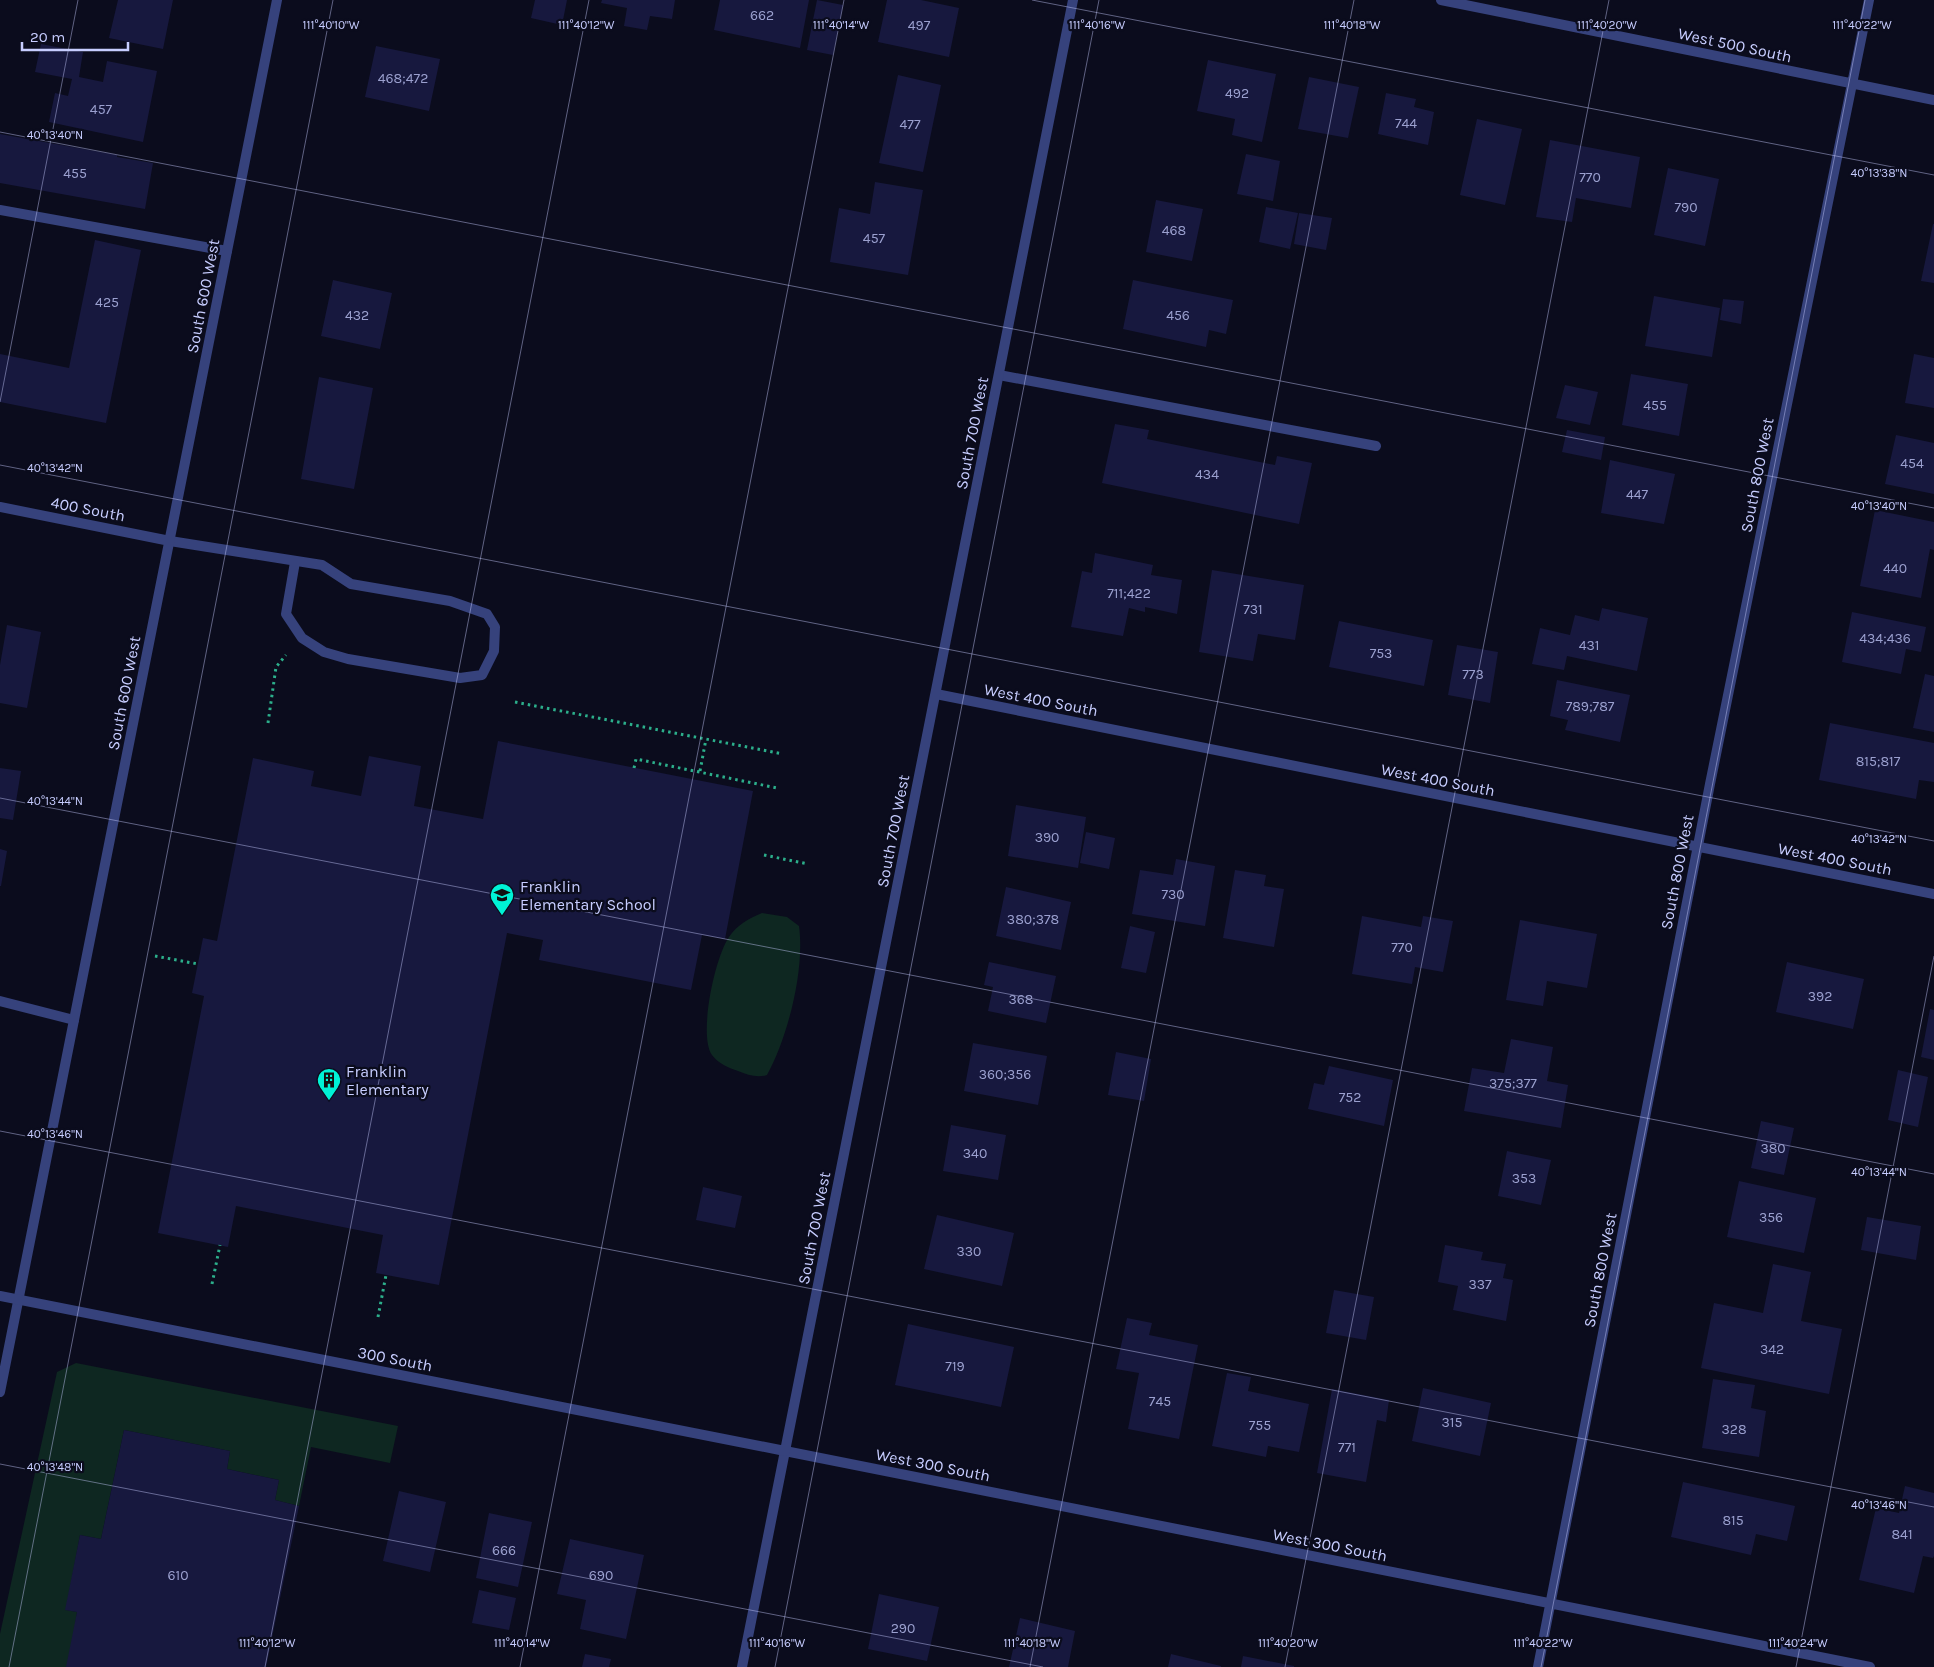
<svg xmlns="http://www.w3.org/2000/svg" width="1934" height="1667" viewBox="0 0 1934 1667" font-family="Karla,sans-serif">
<rect width="100%" height="100%" fill="#0b0c1d"/>
<path fill="#0e2721" d="M 762,913 L 787,917 L 799,926 C 805,969 788,1037 767,1075 C 757,1078 748,1075 738,1071 C 729,1068 719,1064 712,1055 C 698,1035 715,957 729,937 C 737,925 748,919 762,913 Z
M 76,1363 L 398,1426 L 390,1463 L 311,1447 L 299,1506 L 275,1500 L 279,1480 L 227,1469 L 230,1451 L 124,1430 L 101,1539 L 80,1535 L 66,1610 L 77,1612 L 69,1667 L 0,1667 L 0,1634 L 57,1372 Z"/>
<path fill="#17183e" d="M 118,0 L 173,0 L 163,49 L 109,38 Z
M 535,0 L 567,0 L 562,25 L 531,18 Z
M 602,0 L 675,0 L 672,19 L 650,16 L 647,30 L 624,26 L 627,8 L 601,3 Z
M 720,0 L 809,0 L 800,48 L 714,30 Z
M 817,0 L 843,5 L 833,55 L 807,50 Z
M 887,0 L 921,0 L 959,8 L 949,57 L 878,42 Z
M 41,44 L 83,52 L 79,77 L 103,82 L 107,61 L 157,71 L 143,142 L 49,122 L 55,93 L 68,96 L 72,79 L 35,72 Z
M 376,46 L 440,59 L 429,111 L 365,97 Z
M 1208,60 L 1276,74 L 1262,142 L 1232,135 L 1235,119 L 1197,111 Z
M 898,75 L 941,85 L 923,172 L 879,163 Z
M 1309,77 L 1359,87 L 1348,138 L 1298,129 Z
M 1386,93 L 1416,99 L 1414,107 L 1434,112 L 1428,145 L 1378,134 Z
M 1477,119 L 1522,129 L 1505,205 L 1460,195 Z
M 0,134 L 117,155 L 117,157 L 153,163 L 145,209 L 0,183 Z
M 1550,140 L 1640,157 L 1631,208 L 1576,198 L 1572,222 L 1536,217 Z
M 1246,154 L 1280,161 L 1273,201 L 1237,194 Z
M 1668,168 L 1719,179 L 1705,246 L 1654,235 Z
M 875,182 L 923,190 L 908,275 L 830,262 L 839,208 L 870,214 Z
M 1156,200 L 1203,209 L 1192,261 L 1146,252 Z
M 1266,207 L 1298,213 L 1290,249 L 1259,242 Z
M 1299,213 L 1332,218 L 1326,250 L 1294,244 Z
M 1933,224 L 1934,224 L 1934,283 L 1921,281 Z
M 95,240 L 141,250 L 106,423 L 0,402 L 0,354 L 69,368 Z
M 333,280 L 392,293 L 380,349 L 321,336 Z
M 1133,280 L 1233,300 L 1226,334 L 1209,330 L 1206,347 L 1123,329 Z
M 1654,296 L 1720,308 L 1712,357 L 1645,346 Z
M 1723,299 L 1744,301 L 1741,324 L 1720,320 Z
M 1914,354 L 1934,358 L 1934,408 L 1905,403 Z
M 1631,374 L 1688,384 L 1679,436 L 1622,425 Z
M 319,377 L 373,388 L 354,489 L 301,479 Z
M 1565,385 L 1598,392 L 1590,425 L 1556,418 Z
M 1115,424 L 1149,430 L 1147,439 L 1275,465 L 1277,456 L 1312,463 L 1299,524 L 1102,483 Z
M 1567,430 L 1605,437 L 1601,460 L 1562,452 Z
M 1896,435 L 1934,443 L 1934,494 L 1885,484 Z
M 1610,460 L 1675,474 L 1664,524 L 1601,513 Z
M 1875,510 L 1934,522 L 1934,550 L 1930,549 L 1921,598 L 1860,586 Z
M 1095,553 L 1153,565 L 1151,575 L 1182,580 L 1177,614 L 1145,607 L 1145,612 L 1129,608 L 1123,636 L 1071,627 L 1082,571 L 1092,573 Z
M 1212,570 L 1304,585 L 1295,640 L 1258,634 L 1253,661 L 1199,652 Z
M 1602,608 L 1648,618 L 1637,671 L 1567,656 L 1564,670 L 1532,664 L 1540,628 L 1570,635 L 1575,615 L 1599,621 Z
M 1852,612 L 1926,627 L 1921,652 L 1906,649 L 1901,674 L 1842,662 Z
M 1339,621 L 1433,640 L 1424,686 L 1329,667 Z
M 7,625 L 41,632 L 27,708 L 0,703 L 0,665 Z
M 1457,645 L 1498,652 L 1490,703 L 1448,695 Z
M 1925,674 L 1934,676 L 1934,732 L 1913,728 Z
M 1557,680 L 1630,695 L 1620,742 L 1565,730 L 1568,720 L 1550,716 Z
M 1830,723 L 1934,743 L 1934,782 L 1919,780 L 1916,799 L 1819,780 Z
M 498,741 L 753,791 L 725,939 L 702,935 L 691,990 L 539,960 L 543,940 L 507,933 L 439,1285 L 376,1273 L 383,1235 L 236,1206 L 228,1247 L 158,1233 L 204,996 L 192,993 L 203,938 L 217,941 L 253,758 L 314,771 L 311,786 L 361,796 L 369,756 L 421,766 L 414,806 L 483,819 Z
M 0,768 L 21,771 L 13,820 L 0,818 Z
M 1016,805 L 1086,817 L 1078,868 L 1008,856 Z
M 1086,832 L 1115,838 L 1109,869 L 1080,863 Z
M 0,849 L 7,851 L 1,886 L 0,886 Z
M 1176,859 L 1215,866 L 1205,926 L 1132,914 L 1140,870 L 1173,875 Z
M 1235,870 L 1266,875 L 1264,886 L 1284,889 L 1274,947 L 1223,938 Z
M 1006,887 L 1071,902 L 1061,950 L 996,936 Z
M 1362,916 L 1421,927 L 1423,916 L 1453,921 L 1443,972 L 1415,967 L 1412,984 L 1352,974 Z
M 1520,920 L 1597,934 L 1587,988 L 1547,981 L 1543,1006 L 1506,1000 Z
M 1130,926 L 1155,932 L 1146,973 L 1121,968 Z
M 989,962 L 1056,976 L 1046,1023 L 988,1011 L 993,987 L 984,985 Z
M 1787,962 L 1864,979 L 1853,1029 L 1776,1012 Z
M 1930,1009 L 1934,1010 L 1934,1060 L 1921,1057 Z
M 1511,1039 L 1553,1047 L 1547,1081 L 1568,1085 L 1561,1128 L 1464,1111 L 1472,1068 L 1504,1073 Z
M 973,1043 L 1047,1056 L 1038,1105 L 964,1091 Z
M 1116,1052 L 1151,1059 L 1144,1101 L 1108,1095 Z
M 1329,1066 L 1393,1080 L 1384,1126 L 1308,1109 L 1314,1083 L 1324,1085 Z
M 1898,1070 L 1928,1077 L 1918,1127 L 1888,1120 Z
M 1761,1121 L 1794,1128 L 1784,1175 L 1751,1168 Z
M 951,1125 L 1006,1135 L 998,1180 L 943,1171 Z
M 1507,1151 L 1551,1160 L 1541,1205 L 1498,1196 Z
M 1739,1181 L 1816,1198 L 1804,1253 L 1727,1237 Z
M 703,1187 L 742,1196 L 735,1228 L 696,1220 Z
M 937,1215 L 1014,1233 L 1002,1286 L 924,1269 Z
M 1867,1217 L 1921,1226 L 1916,1260 L 1861,1250 Z
M 1445,1245 L 1483,1252 L 1481,1260 L 1506,1264 L 1503,1278 L 1513,1280 L 1506,1321 L 1453,1310 L 1458,1286 L 1438,1282 Z
M 1773,1264 L 1811,1272 L 1801,1321 L 1842,1329 L 1829,1394 L 1701,1368 L 1714,1303 L 1763,1313 Z
M 1334,1290 L 1374,1297 L 1366,1340 L 1326,1333 Z
M 1127,1318 L 1152,1323 L 1149,1335 L 1198,1345 L 1179,1439 L 1128,1429 L 1139,1373 L 1116,1369 Z
M 908,1324 L 1014,1347 L 1001,1407 L 895,1385 Z
M 1227,1373 L 1251,1377 L 1248,1391 L 1309,1404 L 1299,1452 L 1268,1446 L 1266,1457 L 1212,1446 Z
M 1713,1379 L 1755,1385 L 1751,1408 L 1766,1411 L 1759,1457 L 1702,1448 Z
M 1423,1388 L 1491,1403 L 1480,1456 L 1412,1441 Z
M 1332,1389 L 1389,1400 L 1386,1422 L 1377,1420 L 1366,1482 L 1317,1473 Z
M 124,1430 L 230,1451 L 227,1469 L 279,1480 L 275,1500 L 299,1506 L 266,1667 L 66,1667 L 77,1612 L 65,1610 L 80,1535 L 101,1539 Z
M 1683,1482 L 1795,1506 L 1787,1541 L 1756,1534 L 1751,1555 L 1671,1537 Z
M 1905,1486 L 1934,1493 L 1934,1556 L 1933,1558 L 1923,1556 L 1914,1593 L 1859,1580 L 1876,1508 L 1899,1513 Z
M 399,1491 L 446,1502 L 430,1572 L 383,1561 Z
M 489,1513 L 532,1522 L 518,1587 L 476,1578 Z
M 570,1539 L 644,1555 L 626,1639 L 580,1629 L 586,1600 L 557,1594 Z
M 479,1590 L 516,1598 L 509,1630 L 472,1623 Z
M 879,1594 L 939,1607 L 927,1661 L 868,1649 Z
M 1020,1618 L 1075,1631 L 1068,1667 L 1009,1667 Z
M 585,1654 L 611,1659 L 609,1667 L 582,1667 Z
M 1171,1654 L 1221,1666 L 1221,1667 L 1168,1667 Z
M 1243,1656 L 1294,1666 L 1294,1667 L 1241,1667 Z"/>
<g fill="none" stroke-linecap="round" stroke-linejoin="round">
<path stroke="#2caf8b" stroke-width="3" stroke-dasharray="2.5 4" stroke-linecap="butt" d="M 515,702 L 783,754
M 268,723 L 276,667 L 286,655
M 634,768 L 636,759 L 777,788
M 700,771 L 706,739
M 764,855 L 808,864
M 155,956 L 198,964
M 212,1284 L 220,1245
M 378,1317 L 386,1275"/>
<path stroke="#36427c" stroke-width="10" d="M 0,210 L 227,251
M 999,375 L 1376,446
M 170,541 L 322,565 L 351,584 L 450,601 L 487,614 L 495,627 L 494,651 L 482,675 L 460,678 L 348,659 L 324,652 L 302,638 L 286,614 L 295,562
M 0,1001 L 74,1020"/>
<path stroke="#36427c" stroke-width="10" d="M 1441,0 L 1934,100
M 0,507 L 170,541
M 936,694 L 1934,894
M 0,1392 L 277,0
M 742,1667 L 785,1451 L 1870,1667
M 1538,1667 L 1710,784 L 1869,0"/>
<path stroke="#36427c" stroke-width="10" d="M 0,1296 L 785,1451 L 1073,0"/>
</g>
<path fill="none" stroke="#c7cdff" stroke-width="1" stroke-opacity="0.45" d="M 1032,0 L 1934,175M 0,132 L 1934,508M 0,402 L 78,0M 0,465 L 1934,841M 0,798 L 1934,1174M 0,1131 L 1934,1507M 0,1464 L 1043,1667M 9,1667 L 333,0M 265,1667 L 589,0M 520,1667 L 844,0M 775,1667 L 1099,0M 1030,1667 L 1354,0M 1285,1667 L 1609,0M 1541,1667 L 1865,0M 1796,1667 L 1934,956"/>
<defs>
<g id="school-pin" transform="scale(1.25)"><path d="M0 17L-7.5 6A9.5 9.5 0 1 1 7.5 6Z" fill="#00f2d6" stroke="#0b0c1d"/><path d="M0-5L7-2L0 1L-7-2ZM-4 1L0 2.5L4 1V4Q0 6-4 4Z" fill="#111"/></g>
<g id="building-pin" transform="scale(1.25)"><path d="M0 17L-7.5 6A9.5 9.5 0 1 1 7.5 6Z" fill="#00f2d6" stroke="#0b0c1d"/><path d="M-4-6H4V6H1V3H-1V6H-4ZM-2.5-4.3h1.7v1.8h-1.7ZM.8-4.3h1.7v1.8H.8ZM-2.5-1h1.7V.8h-1.7ZM.8-1h1.7V.8H.8Z" fill="#111"/></g>
</defs>
<g fill-rule="evenodd">
<use href="#school-pin" x="502" y="895"/>
<use href="#building-pin" x="329" y="1080"/>
</g>
<g text-anchor="middle" dominant-baseline="central" stroke-width="4.5" stroke-linejoin="round" paint-order="stroke">
<g font-size="14" fill="#9ba0cf">
<text x="762" y="15">662</text>
<text x="919" y="25">497</text>
<text x="403" y="78">468;472</text>
<text x="1237" y="93">492</text>
<text x="101" y="109">457</text>
<text x="1406" y="123">744</text>
<text x="910" y="124">477</text>
<text x="75" y="173">455</text>
<text x="1590" y="177">770</text>
<text x="1686" y="207">790</text>
<text x="1174" y="230">468</text>
<text x="874" y="238">457</text>
<text x="107" y="302">425</text>
<text x="357" y="315">432</text>
<text x="1178" y="315">456</text>
<text x="1655" y="405">455</text>
<text x="1912" y="463">454</text>
<text x="1207" y="474">434</text>
<text x="1637" y="494">447</text>
<text x="1895" y="568">440</text>
<text x="1129" y="593">711;422</text>
<text x="1253" y="609">731</text>
<text x="1885" y="638">434;436</text>
<text x="1589" y="645">431</text>
<text x="1381" y="653">753</text>
<text x="1473" y="674">773</text>
<text x="1590" y="706">789;787</text>
<text x="1878" y="761">815;817</text>
<text x="1047" y="837">390</text>
<text x="1173" y="894">730</text>
<text x="1033" y="919">380;378</text>
<text x="1402" y="947">770</text>
<text x="1820" y="996">392</text>
<text x="1021" y="999">368</text>
<text x="1005" y="1074">360;356</text>
<text x="1513" y="1083">375;377</text>
<text x="1350" y="1097">752</text>
<text x="1773" y="1148">380</text>
<text x="975" y="1153">340</text>
<text x="1524" y="1178">353</text>
<text x="1771" y="1217">356</text>
<text x="969" y="1251">330</text>
<text x="1480" y="1284">337</text>
<text x="1772" y="1349">342</text>
<text x="955" y="1366">719</text>
<text x="1160" y="1401">745</text>
<text x="1452" y="1422">315</text>
<text x="1260" y="1425">755</text>
<text x="1734" y="1429">328</text>
<text x="1347" y="1447">771</text>
<text x="1733" y="1520">815</text>
<text x="1902" y="1534">841</text>
<text x="504" y="1550">666</text>
<text x="178" y="1575">610</text>
<text x="601" y="1575">690</text>
<text x="903" y="1628">290</text>
</g>
<g font-size="16" fill="#c7cdff" stroke="#0b0c1d">
<text transform="translate(1735 45) rotate(12)">West 500 South</text>
<text transform="translate(203 296) rotate(-79)">South 600 West</text>
<text transform="translate(972 433) rotate(-79)">South 700 West</text>
<text transform="translate(1757 475) rotate(-79)">South 800 West</text>
<text transform="translate(88 509) rotate(11)">400 South</text>
<text transform="translate(124 693) rotate(-79)">South 600 West</text>
<text transform="translate(1041 700) rotate(11)">West 400 South</text>
<text transform="translate(1438 780) rotate(11)">West 400 South</text>
<text transform="translate(893 831) rotate(-79)">South 700 West</text>
<text transform="translate(1835 859) rotate(11)">West 400 South</text>
<text transform="translate(1677 872) rotate(-79)">South 800 West</text>
<text transform="translate(814 1228) rotate(-79)">South 700 West</text>
<text transform="translate(1600 1270) rotate(-79)">South 800 West</text>
<text transform="translate(395 1359) rotate(11)">300 South</text>
<text transform="translate(933 1465) rotate(11)">West 300 South</text>
<text transform="translate(1330 1545) rotate(11)">West 300 South</text>
</g>
<g font-size="16" fill="#c7cdff" stroke="#0b0c1d" text-anchor="start">
<text x="520" y="886">Franklin<tspan x="520" dy="18">Elementary School</tspan></text>
<text x="346" y="1071">Franklin<tspan x="346" dy="18">Elementary</tspan></text>
</g>
</g>
<g font-size="12" text-anchor="middle" fill="#c7cdff" stroke="#0b0c1d" stroke-width="4.5" stroke-linejoin="round" paint-order="stroke">
<text x="331" y="29">111°40'10"W</text>
<text x="586" y="29">111°40'12"W</text>
<text x="841" y="29">111°40'14"W</text>
<text x="1097" y="29">111°40'16"W</text>
<text x="1352" y="29">111°40'18"W</text>
<text x="1607" y="29">111°40'20"W</text>
<text x="1862" y="29">111°40'22"W</text>
<text x="55" y="139">40°13'40"N</text>
<text x="1879" y="177">40°13'38"N</text>
<text x="55" y="472">40°13'42"N</text>
<text x="1879" y="510">40°13'40"N</text>
<text x="55" y="805">40°13'44"N</text>
<text x="1879" y="843">40°13'42"N</text>
<text x="55" y="1138">40°13'46"N</text>
<text x="1879" y="1176">40°13'44"N</text>
<text x="55" y="1471">40°13'48"N</text>
<text x="1879" y="1509">40°13'46"N</text>
<text x="267" y="1647">111°40'12"W</text>
<text x="522" y="1647">111°40'14"W</text>
<text x="777" y="1647">111°40'16"W</text>
<text x="1032" y="1647">111°40'18"W</text>
<text x="1288" y="1647">111°40'20"W</text>
<text x="1543" y="1647">111°40'22"W</text>
<text x="1798" y="1647">111°40'24"W</text>
</g>
<path d="M22 42v8h106v-8" fill="none" stroke="#c7cdff" stroke-width="2.5"/>
<text x="30" y="42" font-size="15" fill="#c7cdff" stroke="#0b0c1d" stroke-width="4" paint-order="stroke">20 m</text>
</svg>
